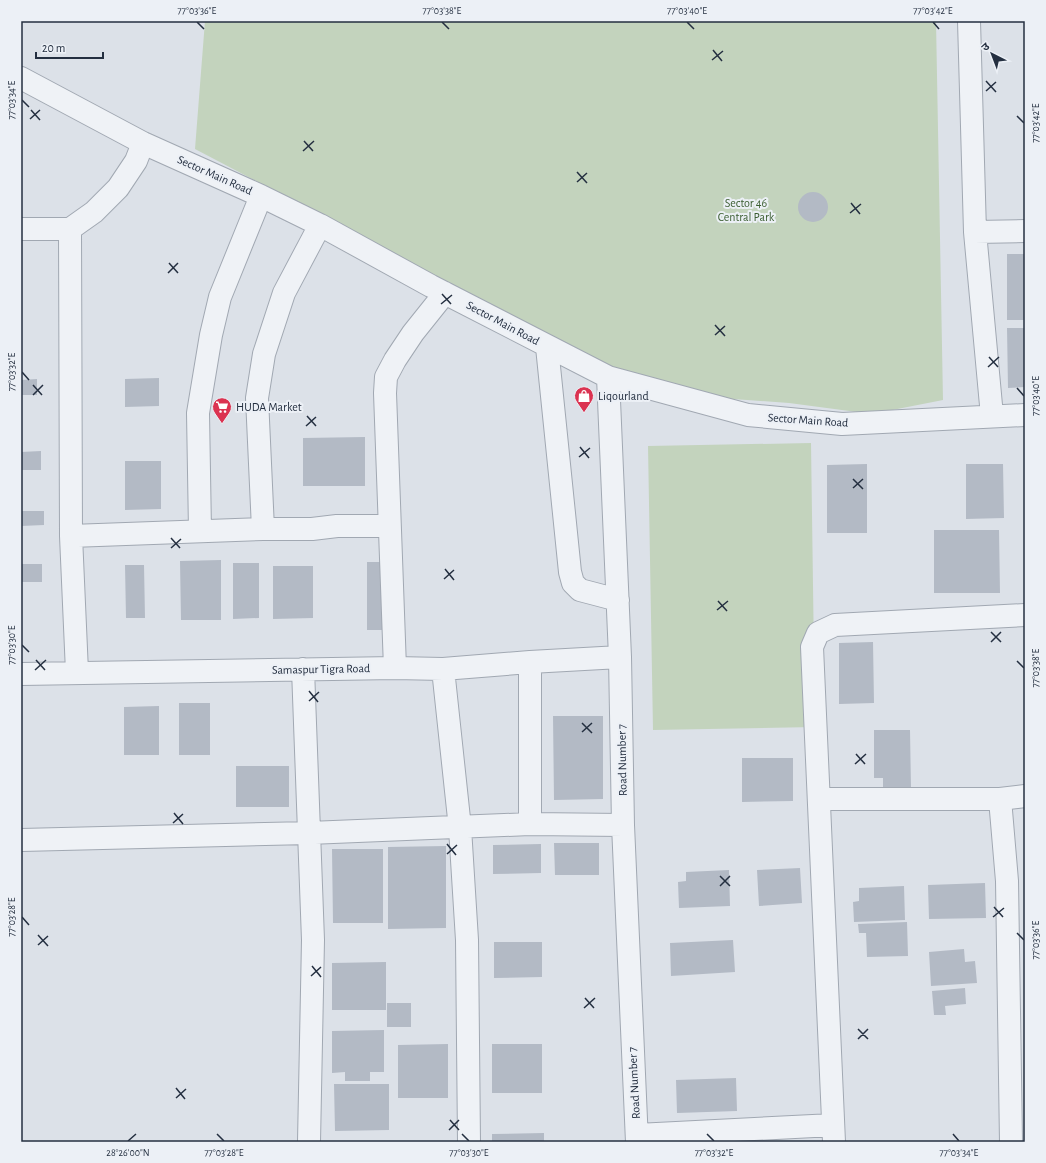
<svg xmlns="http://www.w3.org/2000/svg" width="1046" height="1163" viewBox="0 0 1046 1163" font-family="'Alegreya Sans','Noto Sans Devanagari',sans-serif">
<rect width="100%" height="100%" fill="#dce1e8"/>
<path fill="#c3d3bd" d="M 205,21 L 936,21 L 943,400 L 872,414 L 789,403 L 692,396 L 609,367 L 195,149 Z
M 811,443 L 815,727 L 653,730 L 648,446 Z"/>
<path fill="#b3bac5" d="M798 207a15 15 0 1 1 30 0a15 15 0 1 1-30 0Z
M 1007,254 L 1025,254 L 1025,320 L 1007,320 Z
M 1007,328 L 1025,328 L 1025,387 L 1008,388 Z
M 159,378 L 159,406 L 125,407 L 125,379 Z
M 37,379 L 37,395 L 21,395 L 21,380 Z
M 365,437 L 365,486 L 303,486 L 303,438 Z
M 41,451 L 41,470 L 21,470 L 21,452 Z
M 125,461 L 161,461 L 161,509 L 125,510 Z
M 867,464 L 867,533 L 827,533 L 827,465 Z
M 966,464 L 1003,464 L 1004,518 L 966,519 Z
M 21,511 L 44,511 L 44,525 L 21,526 Z
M 934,530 L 999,530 L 1000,593 L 934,593 Z
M 221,560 L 221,620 L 181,620 L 180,561 Z
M 367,562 L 384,562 L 385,630 L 367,630 Z
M 233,563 L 259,563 L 259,618 L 233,619 Z
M 21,564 L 42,564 L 42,582 L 21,582 Z
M 125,565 L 144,565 L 145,618 L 126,618 Z
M 273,566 L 313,566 L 313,618 L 273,619 Z
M 873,642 L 874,703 L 839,704 L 839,643 Z
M 179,703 L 210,703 L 210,755 L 179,755 Z
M 159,706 L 159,755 L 124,755 L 124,707 Z
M 553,716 L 603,716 L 603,799 L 554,800 Z
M 874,730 L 910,730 L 911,789 L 883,789 L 883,778 L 874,778 Z
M 742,758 L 793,758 L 793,801 L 742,802 Z
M 236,766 L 289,766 L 289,807 L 236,807 Z
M 554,843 L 599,843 L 599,875 L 555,875 Z
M 541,844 L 541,873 L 493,874 L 493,845 Z
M 446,846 L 446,928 L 388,929 L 388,847 Z
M 332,849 L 383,849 L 383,923 L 333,923 Z
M 800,868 L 802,903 L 759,906 L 757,870 Z
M 729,870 L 730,906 L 679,908 L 678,882 L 686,881 L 686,872 Z
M 985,883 L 986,918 L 929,919 L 928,885 Z
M 904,886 L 905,920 L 854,922 L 853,902 L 859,901 L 859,888 Z
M 907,922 L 908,956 L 867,957 L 866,933 L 859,933 L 858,924 Z
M 733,940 L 735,972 L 671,976 L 670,943 Z
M 494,942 L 542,942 L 542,977 L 494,978 Z
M 964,949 L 965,962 L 975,961 L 977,983 L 931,986 L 929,952 Z
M 386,962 L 386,1010 L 332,1010 L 332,963 Z
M 965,988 L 966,1004 L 945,1006 L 946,1015 L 934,1015 L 932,991 Z
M 387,1003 L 411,1003 L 411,1027 L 387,1027 Z
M 384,1030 L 384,1072 L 370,1072 L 370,1081 L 345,1081 L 345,1072 L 332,1073 L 332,1031 Z
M 448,1044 L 448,1098 L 398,1098 L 398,1045 Z
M 492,1044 L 542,1044 L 542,1093 L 492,1093 Z
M 736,1078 L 737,1111 L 677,1113 L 676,1080 Z
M 334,1084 L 389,1084 L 389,1130 L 335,1131 Z
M 544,1133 L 544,1142 L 492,1142 L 492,1134 Z"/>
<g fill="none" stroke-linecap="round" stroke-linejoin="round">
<g stroke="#a1a8b2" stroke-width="24">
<path id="minor" d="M 969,21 L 975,232 L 992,416
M 21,78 L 143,143 L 261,196 L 320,225 L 431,286 L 608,377 L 748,415 L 842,424 L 1025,415
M 21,229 L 70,229 L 94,212 L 118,188 L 136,161 L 143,143
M 70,229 L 71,536 L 77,672
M 975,232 L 1025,231
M 547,347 L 570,572 L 573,583 L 580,590 L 618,600
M 608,377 L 620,657 L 623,825 L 637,1142
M 263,529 L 257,398 L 264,354 L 284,293 L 320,225
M 200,531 L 198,413 L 211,335 L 220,297 L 261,196
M 71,536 L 263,529 L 312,529 L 337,526 L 389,526
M 395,668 L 385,393 L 386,377 L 395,360 L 413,333 L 445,293
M 303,669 L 313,940 L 309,1142
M 443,669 L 460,828 L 467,940 L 469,1142
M 21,674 L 395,668 L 443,669 L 530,662 L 620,657
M 820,799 L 1000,799 L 1025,796
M 1000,799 L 1007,881 L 1011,1142
M 530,824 L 530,662
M 21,840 L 309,833 L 530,824 L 623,825
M 637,1135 L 833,1125
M 834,1142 L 812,647 L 818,633 L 835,625 L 1025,615"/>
</g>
<use href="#minor" stroke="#eff2f6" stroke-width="22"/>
</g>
<path fill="none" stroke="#242f40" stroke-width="1.5" d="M 197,22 L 204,29M 442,22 L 449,29M 687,22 L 694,29M 933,22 L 939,29M 713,50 L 722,61M 712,60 L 723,51M 986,81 L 996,92M 986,91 L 996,82M 22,100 L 29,107M 31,110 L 40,120M 1017,116 L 1024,123M 30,119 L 40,110M 304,141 L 313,151M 303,151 L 314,141M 577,172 L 587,183M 577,182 L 587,173M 851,203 L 860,214M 850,213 L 861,204M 169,263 L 178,273M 168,273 L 178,263M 442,294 L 451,304M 441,304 L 452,295M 715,325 L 725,336M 715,335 L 725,326M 989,357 L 998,367M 988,367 L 999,357M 22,372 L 29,380M 33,385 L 42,395M 1017,388 L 1024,396M 33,395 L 43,385M 307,416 L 316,426M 306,426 L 316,417M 580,447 L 589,458M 579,457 L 590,448M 853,479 L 863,489M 853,488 L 863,479M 171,538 L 180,548M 171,548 L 181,539M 445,569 L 454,580M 444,579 L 454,570M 718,601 L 727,611M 717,610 L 728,601M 991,632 L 1001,642M 991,642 L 1001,632M 22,645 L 29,652M 36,660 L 45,670M 1017,661 L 1024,668M 35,670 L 46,660M 309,691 L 318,702M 309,701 L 319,692M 582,723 L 592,733M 582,732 L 592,723M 856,754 L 865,764M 855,764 L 866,754M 174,813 L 183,824M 173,823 L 183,814M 447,844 L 456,855M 447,854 L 457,845M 720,876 L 730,886M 720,886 L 730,876M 994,907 L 1003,917M 22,917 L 29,925M 993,917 L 1004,908M 1017,933 L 1024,940M 38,935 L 48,946M 38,945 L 48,936M 312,966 L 321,977M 311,976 L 321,967M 585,998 L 594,1008M 584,1008 L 595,998M 858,1029 L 868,1039M 858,1039 L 868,1029M 176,1088 L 185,1099M 176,1098 L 186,1089M 450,1120 L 459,1130M 449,1130 L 459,1120M 217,1134 L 224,1141M 462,1134 L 469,1141M 707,1134 L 714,1141M 953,1134 L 959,1141M 128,1141 L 136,1134"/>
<defs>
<g id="shop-pin" transform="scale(1)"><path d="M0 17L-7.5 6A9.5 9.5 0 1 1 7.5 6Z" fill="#db3351" stroke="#ecf0f6"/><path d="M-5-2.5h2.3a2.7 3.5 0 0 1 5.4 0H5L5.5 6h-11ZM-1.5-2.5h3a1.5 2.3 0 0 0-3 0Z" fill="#fff"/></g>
<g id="supermarket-pin" transform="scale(1)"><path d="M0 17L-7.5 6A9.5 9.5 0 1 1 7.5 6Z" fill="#db3351" stroke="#ecf0f6"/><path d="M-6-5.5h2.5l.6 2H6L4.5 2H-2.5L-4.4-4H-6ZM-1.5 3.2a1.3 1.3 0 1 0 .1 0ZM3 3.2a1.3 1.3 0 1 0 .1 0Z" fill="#fff"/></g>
</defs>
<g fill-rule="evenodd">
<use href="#shop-pin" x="584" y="396"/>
<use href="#supermarket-pin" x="222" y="407"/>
</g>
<g text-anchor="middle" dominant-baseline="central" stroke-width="4" stroke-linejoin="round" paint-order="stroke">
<g font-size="12" fill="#242f40" stroke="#ecf0f6">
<text transform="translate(215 175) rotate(24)">Sector Main Road</text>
<text transform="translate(503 323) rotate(28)">Sector Main Road</text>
<text transform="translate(808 420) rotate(4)">Sector Main Road</text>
<text transform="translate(321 669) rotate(-1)">Samaspur Tigra Road</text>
<text transform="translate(622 760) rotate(-91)">Road Number 7</text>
<text transform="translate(634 1083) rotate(-93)">Road Number 7</text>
</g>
<g font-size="12" fill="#3a5d30" stroke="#ecf0f6">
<text x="746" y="203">Sector 46<tspan x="746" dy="14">Central Park</tspan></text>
</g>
<g font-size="12" fill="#242f40" stroke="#ecf0f6" text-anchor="start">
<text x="598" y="396">Liqourland</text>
<text x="236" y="407">HUDA Market</text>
</g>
</g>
<rect width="1046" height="1163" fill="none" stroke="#ecf0f6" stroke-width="44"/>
<g transform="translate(992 54) rotate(318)" stroke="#ecf0f6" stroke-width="3" paint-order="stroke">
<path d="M0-3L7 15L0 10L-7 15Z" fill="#242f40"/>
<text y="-6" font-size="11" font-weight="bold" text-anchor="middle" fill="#242f40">उ</text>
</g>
<path d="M36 52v6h67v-6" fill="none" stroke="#242f40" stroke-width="2"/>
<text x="42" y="52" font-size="12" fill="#242f40" stroke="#ecf0f6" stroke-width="3" paint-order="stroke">20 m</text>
<rect x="22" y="22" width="1002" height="1119" fill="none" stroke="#242f40" stroke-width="1.5"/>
<g font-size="10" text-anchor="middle" fill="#242f40">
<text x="197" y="14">77°03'36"E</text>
<text x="442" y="14">77°03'38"E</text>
<text x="687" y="14">77°03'40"E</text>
<text x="933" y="14">77°03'42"E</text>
<text transform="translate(11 100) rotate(-90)" y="4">77°03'34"E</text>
<text transform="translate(1035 123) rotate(-90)" y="4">77°03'42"E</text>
<text transform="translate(11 372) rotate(-90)" y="4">77°03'32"E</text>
<text transform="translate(1035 396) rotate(-90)" y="4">77°03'40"E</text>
<text transform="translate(11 645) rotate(-90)" y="4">77°03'30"E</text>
<text transform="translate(1035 668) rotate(-90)" y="4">77°03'38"E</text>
<text transform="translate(11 917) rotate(-90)" y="4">77°03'28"E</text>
<text transform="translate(1035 940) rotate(-90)" y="4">77°03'36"E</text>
<text x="128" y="1156">28°26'00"N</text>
<text x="224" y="1156">77°03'28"E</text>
<text x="469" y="1156">77°03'30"E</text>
<text x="714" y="1156">77°03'32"E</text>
<text x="959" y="1156">77°03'34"E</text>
</g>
</svg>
